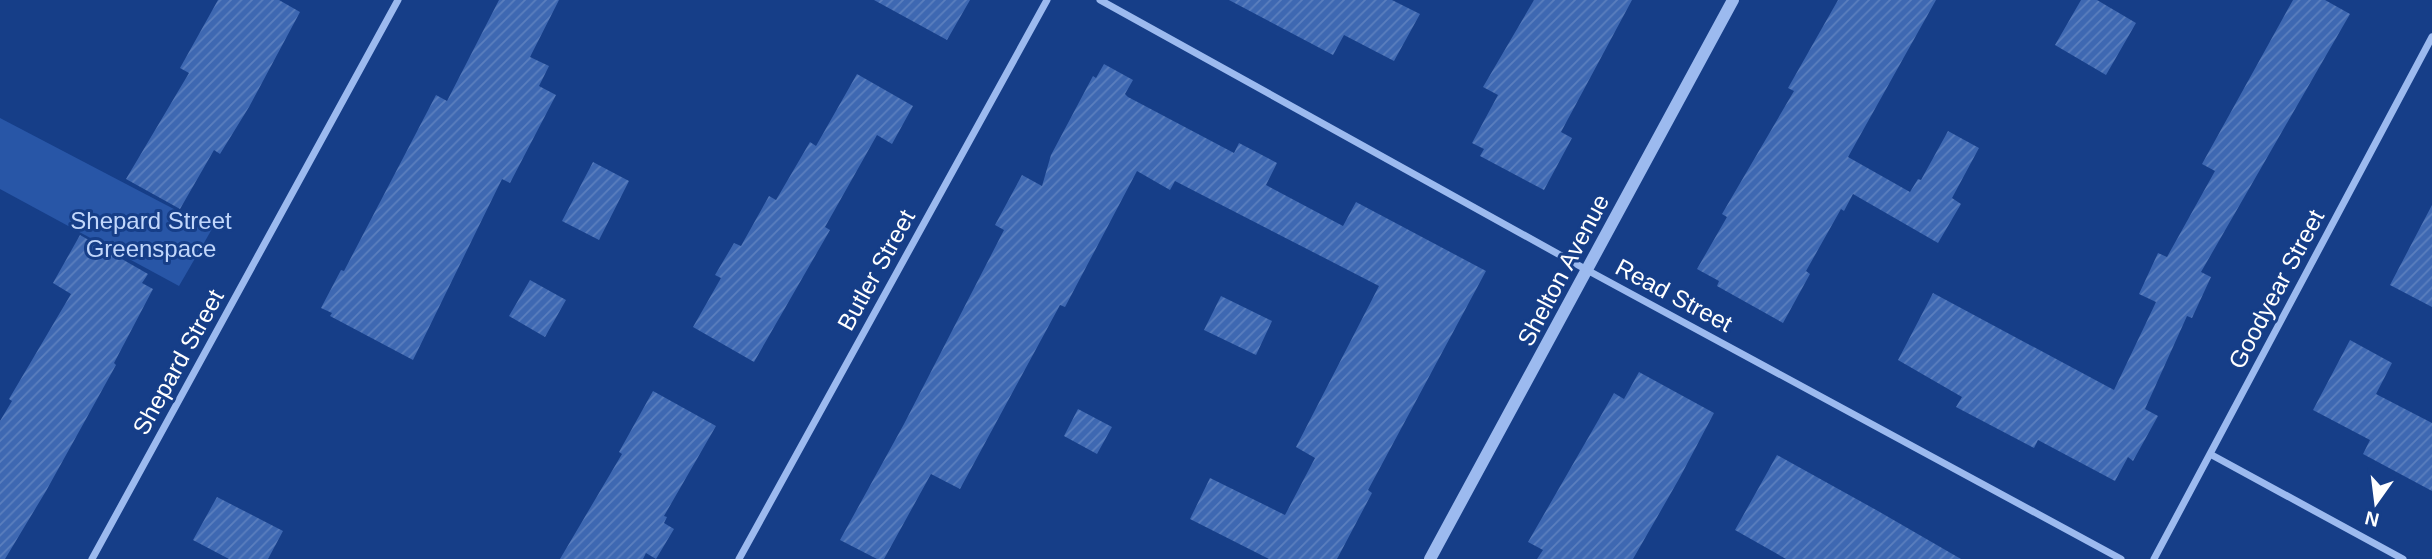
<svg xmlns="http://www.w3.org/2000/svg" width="2432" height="559" viewBox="0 0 2432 559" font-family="Arial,sans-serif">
<defs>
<pattern id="building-hatch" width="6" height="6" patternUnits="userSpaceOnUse" patternTransform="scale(1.75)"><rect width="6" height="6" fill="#3e68b2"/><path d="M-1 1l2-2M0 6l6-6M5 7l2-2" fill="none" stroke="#5b7fbe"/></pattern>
</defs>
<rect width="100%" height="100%" fill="#163e88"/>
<path fill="#2856a7" d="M 0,118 L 212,229 L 179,286 L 0,189 Z"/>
<path fill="url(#building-hatch)" d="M 218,0 L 279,0 L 300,12 L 249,107 L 220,154 L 214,150 L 180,209 L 126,179 L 189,73 L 180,68 Z
M 499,0 L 559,0 L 530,57 L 549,66 L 539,86 L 556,95 L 510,183 L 502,179 L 413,360 L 330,316 L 332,313 L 321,308 L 341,270 L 344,271 L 436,95 L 447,101 Z
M 874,0 L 970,0 L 947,40 Z
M 1229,0 L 1392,0 L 1420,14 L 1394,61 L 1344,35 L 1333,55 Z
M 1534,0 L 1632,0 L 1561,132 L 1572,138 L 1544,190 L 1480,156 L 1484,149 L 1472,143 L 1498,95 L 1483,87 Z
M 1838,0 L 1936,0 L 1848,157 L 1910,192 L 1918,179 L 1921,180 L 1948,131 L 1979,148 L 1952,198 L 1961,204 L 1938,243 L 1853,194 L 1844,211 L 1841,209 L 1806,271 L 1810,274 L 1783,323 L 1717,286 L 1719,281 L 1697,269 L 1727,217 L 1722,214 L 1794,91 L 1788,88 Z
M 2081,0 L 2097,0 L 2136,23 L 2106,75 L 2055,45 Z
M 2293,0 L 2325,0 L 2350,14 L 2201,272 L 2211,277 L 2192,318 L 2187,316 L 2145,409 L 2158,416 L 2133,461 L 2128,457 L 2115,481 L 2038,440 L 2034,448 L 1956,407 L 1962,397 L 1898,360 L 1933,293 L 2114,390 L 2156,302 L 2139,294 L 2158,253 L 2167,257 L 2215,171 L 2202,164 Z
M 1104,64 L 1133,80 L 1125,94 L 1128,97 L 1234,153 L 1239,143 L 1277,163 L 1266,185 L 1343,226 L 1356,202 L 1486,271 L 1368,490 L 1372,493 L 1337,559 L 1269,559 L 1190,519 L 1210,478 L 1285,515 L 1315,458 L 1296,447 L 1379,286 L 1175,181 L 1170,190 L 1137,171 L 1065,307 L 1060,305 L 960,489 L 931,474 L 884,559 L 877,559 L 840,540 L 904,424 L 1004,230 L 995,225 L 1022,175 L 1042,186 L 1051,155 L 1093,76 L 1096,78 Z
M 857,74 L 913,106 L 892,144 L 877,135 L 825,227 L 830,230 L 754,362 L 693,327 L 721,278 L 715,275 L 734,243 L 741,246 L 769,196 L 776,200 L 810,142 L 816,146 Z
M 593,162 L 629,181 L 599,240 L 562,221 Z
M 2432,205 L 2432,307 L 2390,285 Z
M 80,235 L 148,274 L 142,283 L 153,289 L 114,363 L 116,365 L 46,491 L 5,559 L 0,559 L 0,421 L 12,401 L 9,399 L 71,294 L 53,283 Z
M 530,280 L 566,300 L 545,337 L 509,316 Z
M 1221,296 L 1272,321 L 1256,355 L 1204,330 Z
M 2350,340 L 2392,363 L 2376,394 L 2432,423 L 2432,491 L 2363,454 L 2370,440 L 2313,410 Z
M 1639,372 L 1714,413 L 1679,479 L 1633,559 L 1537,559 L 1543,550 L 1528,542 L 1614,393 L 1624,399 Z
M 653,391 L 716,426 L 664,516 L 667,517 L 664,523 L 674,529 L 656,559 L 646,553 L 643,559 L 560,559 L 622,454 L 619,452 Z
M 1078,409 L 1112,427 L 1097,454 L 1064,436 Z
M 1777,455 L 1878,511 L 1961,559 L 1786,559 L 1735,530 Z
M 217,497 L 283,531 L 268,559 L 229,559 L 193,540 Z"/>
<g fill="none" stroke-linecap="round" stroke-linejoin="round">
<path stroke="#9cbaef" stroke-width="7" d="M 1100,0 L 1587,270 L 2121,559
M 2210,454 L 2403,559
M 92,559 L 398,0
M 739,559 L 1047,0
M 2154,559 L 2432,37"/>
<path stroke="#9cbaef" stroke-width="12" d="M 1430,559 L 1733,0"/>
</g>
<g text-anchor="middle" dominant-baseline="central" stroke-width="6" stroke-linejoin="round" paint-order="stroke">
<g font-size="24" fill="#c2d7fb" stroke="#163e88">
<text x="151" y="220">Shepard Street<tspan x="151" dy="28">Greenspace</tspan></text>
</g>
<g font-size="24" fill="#fff" stroke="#163e88">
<text transform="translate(876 270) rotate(-61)">Butler Street</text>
<text transform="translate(1563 270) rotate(-62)">Shelton Avenue</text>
<text transform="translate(2276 289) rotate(-62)">Goodyear Street</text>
<text transform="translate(1674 295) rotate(28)">Read Street</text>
<text transform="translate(178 362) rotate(-61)">Shepard Street</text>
</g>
</g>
<g transform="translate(2376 503) rotate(194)" stroke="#163e88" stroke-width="5" paint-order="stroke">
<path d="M0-5L12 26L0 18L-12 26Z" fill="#ffffff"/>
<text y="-10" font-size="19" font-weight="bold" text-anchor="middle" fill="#ffffff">N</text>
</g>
</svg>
